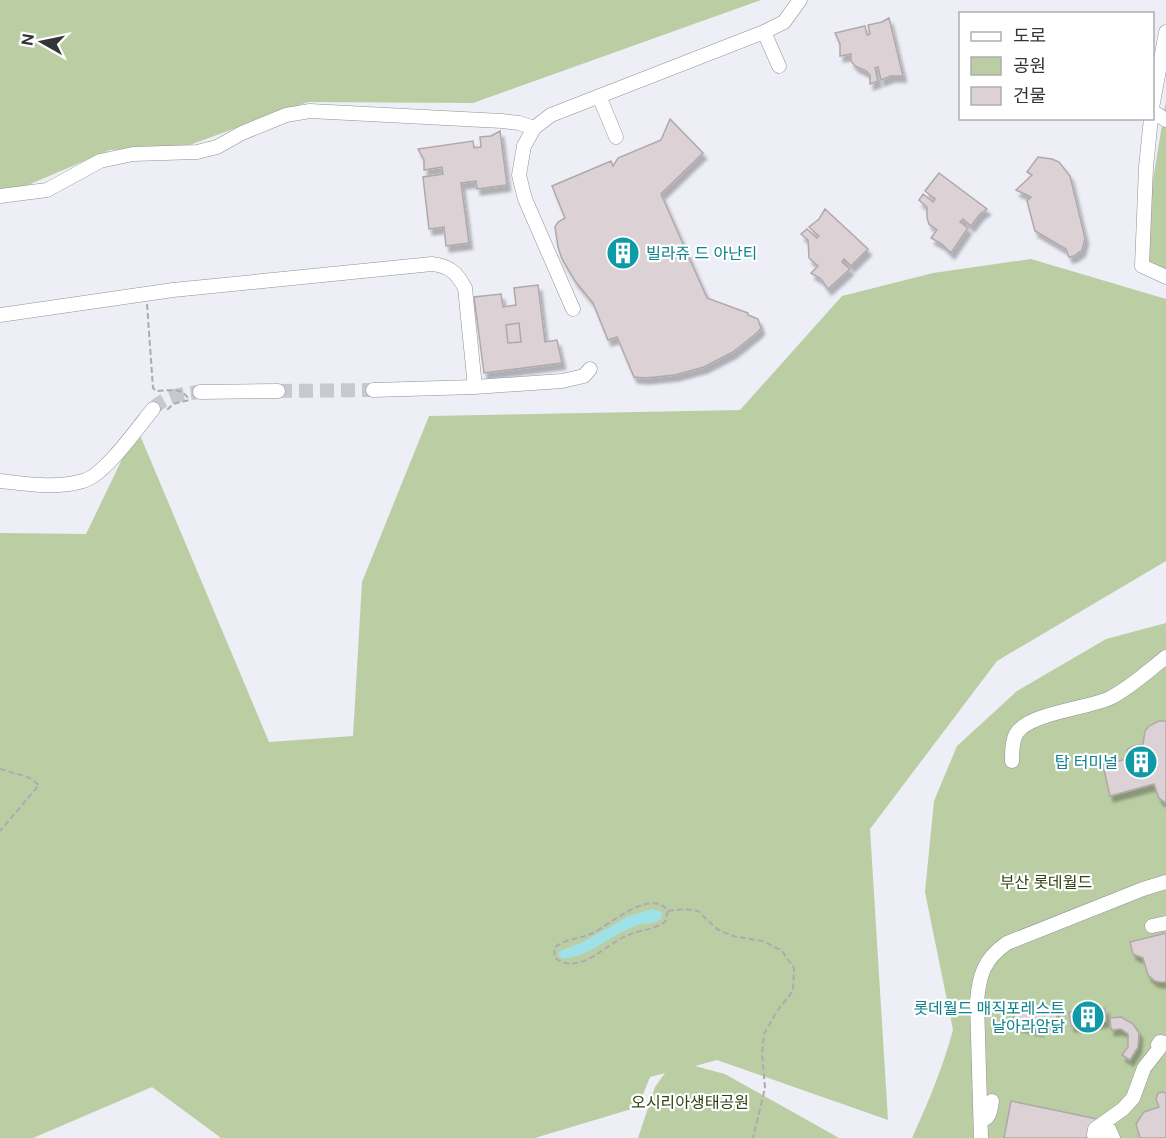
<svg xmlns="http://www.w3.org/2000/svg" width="1166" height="1138" viewBox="0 0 1166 1138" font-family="'DM Sans','Noto Sans KR',sans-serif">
<defs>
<filter id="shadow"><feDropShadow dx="3.5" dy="6" stdDeviation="1.5" flood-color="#0004"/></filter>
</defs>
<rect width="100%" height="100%" fill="#edeef6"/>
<path fill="#bbcea3" d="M 0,0 L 761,0 L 473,103 L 308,102 L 184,147 L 110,150 L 0,197 Z
M 1166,100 L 1166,284 L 1140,260 Z
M 1031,259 L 1166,299 L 1166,561 L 997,661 L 870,829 L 888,1120 L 717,1060 L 695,1066 L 725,1074 L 839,1138 L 638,1138 L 655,1087 L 665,1073 L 650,1077 L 638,1107 L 535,1138 L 221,1138 L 152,1087 L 33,1138 L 0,1138 L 0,533 L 86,534 L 137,428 L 269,742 L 353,736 L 362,582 L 429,416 L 740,410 L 842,296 L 933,273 Z
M 1166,623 L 1166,1138 L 912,1138 C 928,1103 943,1067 953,1030 L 925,892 L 934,801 L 957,746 L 1017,691 L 1106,639 Z"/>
<path fill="#9ee1e9" d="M 652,909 L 662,912 L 661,919 C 654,924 646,923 638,925 C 610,934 594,955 563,959 L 559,956 L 558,952 L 583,942 L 629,916 Z"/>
<path fill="#dcd2d5" stroke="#b0a8aa" stroke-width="1.5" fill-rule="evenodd" filter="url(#shadow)" d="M 889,18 L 903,76 L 891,76 L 881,80 L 878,67 L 875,68 L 878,81 L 870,84 L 870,75 L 866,71 L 855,66 L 851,61 L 851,54 L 840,56 L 840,44 L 835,33 L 865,26 L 867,35 L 870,34 L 868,25 L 882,22 Z
M 670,119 L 703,153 L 661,194 L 707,298 L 748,313 L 748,315 L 758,319 L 761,328 L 758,332 L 733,352 L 704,367 L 675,375 L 645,378 L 634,377 L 617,337 L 608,340 L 593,303 L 575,281 L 562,259 L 558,247 L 555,227 L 558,222 L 565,218 L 552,186 L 611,161 L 613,166 L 618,158 L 661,140 Z
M 500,131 L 507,185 L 477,189 L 476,181 L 461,183 L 469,243 L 446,246 L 444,227 L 429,229 L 423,177 L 443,174 L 442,167 L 424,170 L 424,160 L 418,149 L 473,141 L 474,148 L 481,147 L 480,137 L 491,136 Z
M 1038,157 L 1052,159 L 1059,162 L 1070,176 L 1085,238 L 1082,250 L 1074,256 L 1069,257 L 1066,249 L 1035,231 L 1027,201 L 1031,197 L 1016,190 L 1032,175 L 1027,172 Z
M 939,173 L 987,209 L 980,214 L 971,226 L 963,219 L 960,222 L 968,228 L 951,253 L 942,244 L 931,238 L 937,230 L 929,224 L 927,218 L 927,207 L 919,200 L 923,194 L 933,202 L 935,199 L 925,191 Z
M 825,209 L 868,249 L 851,266 L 844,259 L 842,262 L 850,269 L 828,289 L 821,279 L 811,273 L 818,266 L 809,258 L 808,240 L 801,234 L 807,229 L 817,238 L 819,236 L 809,227 L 819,219 Z
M 538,285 L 545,342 L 557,340 L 562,363 L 484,373 L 474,297 L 501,294 L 503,307 L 516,305 L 514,288 ZM 519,323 L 521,342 L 508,343 L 506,325 Z
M 519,323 L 521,342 L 508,343 L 506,325 Z
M 1159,721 L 1166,721 L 1166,803 L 1159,798 L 1154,784 L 1110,796 L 1103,765 L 1127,759 L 1127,750 L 1131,747 L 1143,744 L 1145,731 L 1149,726 Z
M 1166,933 L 1166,982 L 1160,982 L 1155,981 L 1148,975 L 1143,958 L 1133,954 L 1130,942 Z
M 1017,1003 L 1058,1011 L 1055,1027 L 1041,1024 L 1040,1030 L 1012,1024 Z
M 1105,1008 L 1106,1021 L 1071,1026 L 1069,1012 Z
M 1121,1017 L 1133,1024 L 1139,1033 L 1138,1047 L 1130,1060 L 1122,1055 L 1128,1047 L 1128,1034 L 1121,1029 L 1111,1030 L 1110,1018 Z
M 1163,1092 L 1166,1094 L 1166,1138 L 1140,1138 L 1136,1124 L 1144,1112 L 1159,1107 L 1156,1099 L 1158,1093 Z
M 1011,1101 L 1097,1119 L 1113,1138 L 1004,1138 Z"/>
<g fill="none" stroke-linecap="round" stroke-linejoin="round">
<path stroke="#c8c9d0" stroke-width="14" stroke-dasharray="14 7" stroke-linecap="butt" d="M 278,391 L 373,390
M 153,409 C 166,395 182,394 200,392"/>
<g stroke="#909198" stroke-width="15">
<path id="minor" d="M 764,32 L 779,66
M 599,96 L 616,137
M 1152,108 L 1166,32
M 1152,111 L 1166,120
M 1151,118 L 1146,167 L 1142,266 L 1166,277
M 0,196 L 47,190 L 100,161 L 133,154 L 197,152 L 217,147 L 242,133 L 286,115 L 310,111 L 502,121 L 519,123 L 534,128
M 573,309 L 525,199 L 519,175 L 524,146 L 534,128 L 551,115 L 764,32 L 784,22 L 800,0
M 0,315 L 173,290 L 432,264 C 450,266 457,273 465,288 L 475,387 L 562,381 L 584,376 L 590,369
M 373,390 L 475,387
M 200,392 L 278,391
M 0,481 C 27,484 56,489 83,481 C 104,476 139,426 153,409
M 1012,761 C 1012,752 1012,742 1016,734 C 1028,713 1086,709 1110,698 C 1130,688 1148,671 1166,657
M 1152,926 L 1166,923
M 981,1120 C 991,1118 990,1110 992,1101
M 981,1138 L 977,1002 C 979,975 984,959 1007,943 L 1143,889 L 1166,882
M 1113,1138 L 1109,1129 L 1094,1135 L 1095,1129 L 1123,1109 L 1133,1098 L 1144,1068 L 1159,1049 L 1158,1045 L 1160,1042 L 1166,1043"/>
</g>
<path stroke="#abacb2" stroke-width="2" stroke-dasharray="6 3" stroke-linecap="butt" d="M 147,304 L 153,388 L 156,391 C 169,391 182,386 189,400 L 173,404 L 165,412
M 0,769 L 28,777 L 39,785 L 0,831
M 668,911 L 665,922 C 653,930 639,930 626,936 C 603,946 580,976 555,958 L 554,948 C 568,937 578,940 593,933 C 609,925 652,887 668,911 L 685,909 L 698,911 L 717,929 L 733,936 L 763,941 L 782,951 L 794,968 L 793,991 L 777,1011 L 764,1034 L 762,1053 L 765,1088 L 753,1138"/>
<use href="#minor" stroke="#fff" stroke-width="14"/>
</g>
<defs>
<g id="building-disc" transform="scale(1.725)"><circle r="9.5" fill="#0f9aa8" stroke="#fff"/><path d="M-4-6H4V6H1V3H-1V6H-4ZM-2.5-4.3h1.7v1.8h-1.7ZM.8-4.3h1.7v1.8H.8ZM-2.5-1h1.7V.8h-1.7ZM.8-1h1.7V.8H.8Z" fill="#fff"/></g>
</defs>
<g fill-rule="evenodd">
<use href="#building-disc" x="623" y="253"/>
<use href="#building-disc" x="1141" y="762"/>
<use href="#building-disc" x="1088" y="1017"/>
</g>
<g text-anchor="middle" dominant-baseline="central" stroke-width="4.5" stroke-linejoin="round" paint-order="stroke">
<g font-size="16" fill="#0d838f" stroke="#fff" text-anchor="end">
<text x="646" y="253" text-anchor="start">빌라쥬 드 아난티</text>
<text x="1118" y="762">탑 터미널</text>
<text x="1065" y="1008">롯데월드 매직포레스트<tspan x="1065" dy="18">날아라암닭</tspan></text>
</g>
<g font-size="16" fill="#314411" stroke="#fff">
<text x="1046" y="882">부산 롯데월드</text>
<text x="690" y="1102">오시리아생태공원</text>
</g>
</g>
<rect x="959" y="12" width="195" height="108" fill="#ffffff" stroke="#aeaeaf" stroke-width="1.5"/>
<rect x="971" y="32" width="30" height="9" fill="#ffffff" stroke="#aeaeaf" stroke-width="1.5"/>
<text x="1013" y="42" font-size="18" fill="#343538">도로</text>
<rect x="971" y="57" width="30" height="18" fill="#bbcea3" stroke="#aeaeaf" stroke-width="1.5"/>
<text x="1013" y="72" font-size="18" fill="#343538">공원</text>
<rect x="971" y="87" width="30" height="18" fill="#dcd2d5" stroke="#aeaeaf" stroke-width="1.5"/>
<text x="1013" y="102" font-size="18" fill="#343538">건물</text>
<g transform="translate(42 42) rotate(279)" stroke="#ffffff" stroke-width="4.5" paint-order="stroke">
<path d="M0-4.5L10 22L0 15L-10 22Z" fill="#343538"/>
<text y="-9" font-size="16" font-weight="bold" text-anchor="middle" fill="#343538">N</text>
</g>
</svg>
